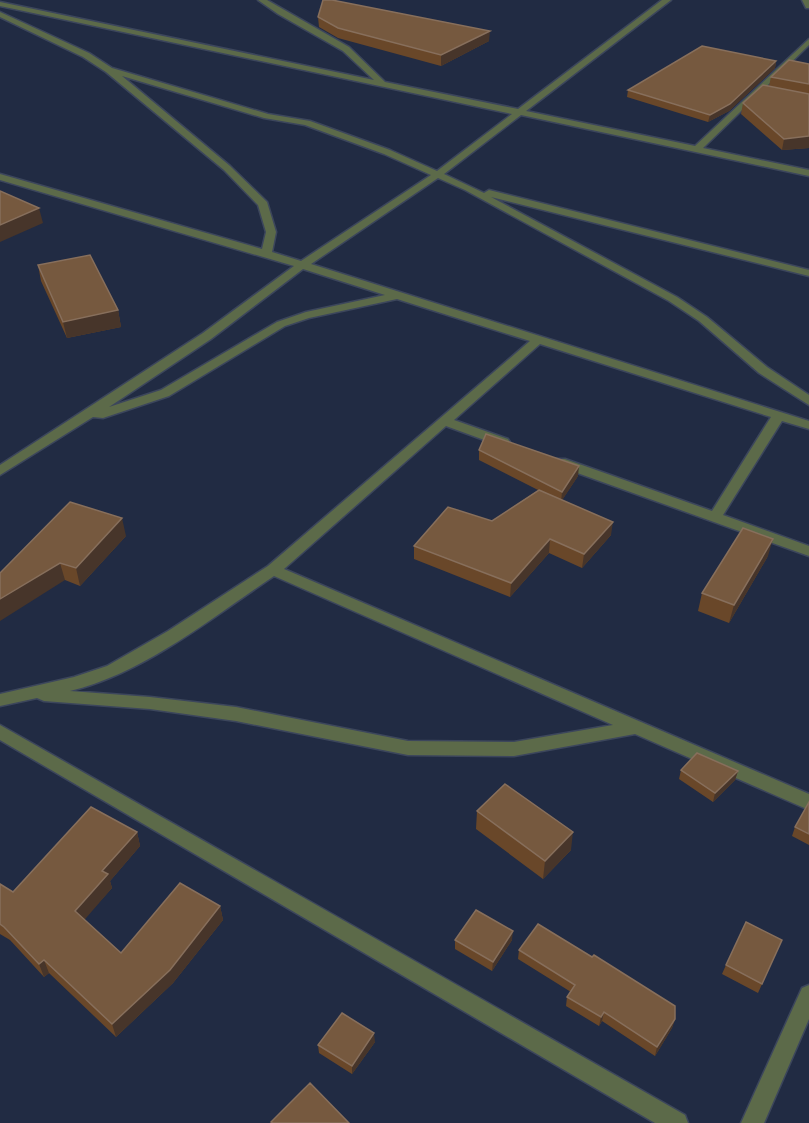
<svg xmlns="http://www.w3.org/2000/svg" width="809" height="1123" viewBox="0 0 809 1123" font-family="'Work Sans',sans-serif">
<rect width="100%" height="100%" fill="#212b43"/>
<g fill="none" stroke-linecap="round" stroke-linejoin="round">
<g stroke="#3c465c" stroke-width="3">
<path id="minor" d="M 258,0 L 267,0 L 349,47 L 385,82 L 518,109 L 662,0 L 671,0 L 526,111 L 695,146 L 809,39 L 809,45 L 703,148 L 809,170 L 809,176 L 521,115 L 444,174 L 484,193 L 489,190 L 809,270 L 809,276 L 491,197 L 677,297 L 707,317 L 767,367 L 809,395 L 809,405 L 759,373 L 699,321 L 669,301 L 465,190 L 438,178 L 311,264 L 809,421 L 809,429 L 782,421 L 723,515 L 809,546 L 809,556 L 555,465 L 553,462 L 555,459 L 565,459 L 712,511 L 771,417 L 540,344 L 454,420 L 508,439 L 510,442 L 508,445 L 498,445 L 446,426 L 284,569 L 809,794 L 809,810 L 635,734 L 514,756 L 408,755 L 236,721 L 150,709 L 44,701 L 37,698 L 0,706 L 0,694 L 74,677 L 107,666 L 168,631 L 268,566 L 530,341 L 397,299 L 309,318 L 285,326 L 169,396 L 103,418 L 93,417 L 0,475 L 0,465 L 203,333 L 294,266 L 0,180 L 0,174 L 262,249 L 266,232 L 258,205 L 224,170 L 106,72 L 83,57 L 0,17 L 0,12 L 89,53 L 112,68 L 268,114 L 310,121 L 390,150 L 437,171 L 512,114 L 0,6 L 0,2 L 374,80 L 343,51 L 278,14 ZM 122,76 L 264,118 L 305,125 L 384,154 L 431,175 L 301,261 L 272,252 L 276,232 L 267,202 L 230,166 ZM 303,269 L 385,295 L 306,312 L 277,322 L 161,390 L 109,407 L 211,339 ZM 274,576 L 613,725 L 514,742 L 408,741 L 236,707 L 150,697 L 70,691 C 143,674 213,617 274,576 Z
M 802,0 L 809,0 L 809,8 L 806,8 Z
M 0,725 L 685,1115 L 688,1123 L 655,1123 L 0,740 Z
M 809,985 L 809,1019 L 764,1123 L 741,1123 L 802,988 Z"/>
</g>
<use href="#minor" fill="#5c6a49" fill-rule="evenodd"/>
</g>
<path fill="#694729" d="M 318,17 L 489,41 L 441,66 L 338,38 L 319,27 Z
M 776,61 L 775,68 L 729,111 L 708,122 L 627,97 L 628,90 Z
M 809,64 L 809,148 L 782,150 L 741,114 L 743,103 L 769,86 L 771,77 Z
M 38,265 L 118,310 L 121,327 L 67,338 L 41,281 Z
M 479,450 L 578,476 L 562,500 L 611,535 L 582,568 L 549,553 L 510,597 L 414,559 L 414,546 L 492,521 L 538,490 L 479,460 Z
M 126,536 L 80,586 L 65,580 L 0,573 Z
M 768,556 L 729,623 L 698,611 L 702,593 Z
M 681,770 L 738,771 L 735,780 L 713,802 L 679,779 Z
M 809,802 L 809,845 L 792,836 L 795,827 Z
M 477,811 L 571,850 L 543,879 L 476,829 Z
M 137,832 L 140,846 L 110,881 L 112,888 L 84,919 L 121,953 L 220,906 L 223,920 L 173,983 L 116,1037 L 49,973 L 44,977 L 10,940 L 0,934 L 0,884 L 13,892 Z
M 455,940 L 512,940 L 492,971 L 455,949 Z
M 782,940 L 758,993 L 722,974 L 726,965 Z
M 519,950 L 675,1019 L 672,1028 L 655,1056 L 602,1021 L 599,1026 L 566,1006 L 567,997 L 571,992 L 518,959 Z
M 375,1042 L 352,1074 L 319,1053 L 318,1045 Z"/>
<path fill="#47352a" d="M 490,31 L 489,41 L 441,66 L 441,55 Z
M 776,61 L 775,68 L 729,111 L 708,122 L 710,115 Z
M 809,136 L 809,148 L 782,150 L 784,139 Z
M 39,208 L 43,223 L 0,242 L 0,225 Z
M 118,310 L 121,327 L 67,338 L 63,322 Z
M 579,466 L 578,476 L 561,502 L 562,492 Z
M 122,518 L 126,536 L 80,586 L 76,568 Z
M 613,522 L 611,535 L 582,568 L 584,554 Z
M 550,539 L 549,553 L 510,597 L 511,583 Z
M 773,539 L 768,556 L 729,623 L 734,605 Z
M 60,563 L 65,580 L 0,621 L 0,599 Z
M 738,771 L 735,780 L 713,802 L 715,793 Z
M 137,832 L 140,846 L 110,881 L 112,888 L 80,925 L 75,911 L 102,871 Z
M 573,832 L 571,850 L 543,879 L 545,861 Z
M 220,906 L 223,920 L 173,983 L 116,1037 L 112,1024 Z
M 513,931 L 512,940 L 492,971 L 493,962 Z
M 44,960 L 49,973 L 44,977 L 39,964 Z
M 604,1012 L 602,1021 L 599,1026 L 601,1017 Z
M 675,1019 L 672,1028 L 655,1056 L 657,1047 Z
M 374,1033 L 375,1042 L 352,1074 L 352,1066 Z"/>
<path fill="#76593f" stroke="#876f5c" stroke-width="1.5" d="M 323,0 L 332,0 L 490,31 L 441,55 L 338,28 L 318,17 Z
M 702,46 L 776,61 L 730,104 L 710,115 L 628,90 Z
M 789,60 L 809,64 L 809,84 L 771,77 Z
M 763,85 L 809,94 L 809,136 L 784,139 L 743,103 Z
M 0,191 L 39,208 L 0,225 Z
M 90,255 L 118,310 L 63,322 L 38,265 Z
M 486,434 L 579,466 L 562,492 L 479,450 Z
M 539,490 L 613,522 L 584,554 L 550,539 L 511,583 L 414,546 L 448,507 L 492,521 Z
M 70,502 L 122,518 L 76,568 L 60,563 L 0,599 L 0,573 Z
M 743,528 L 773,539 L 734,605 L 702,593 Z
M 697,753 L 738,771 L 715,793 L 681,770 Z
M 505,784 L 573,832 L 545,861 L 477,811 Z
M 809,802 L 809,834 L 795,827 Z
M 91,807 L 137,832 L 102,871 L 108,874 L 75,911 L 121,953 L 180,883 L 220,906 L 170,970 L 112,1024 L 44,960 L 39,964 L 4,927 L 0,924 L 0,884 L 13,892 Z
M 476,910 L 513,931 L 493,962 L 455,940 Z
M 746,922 L 782,940 L 762,984 L 726,965 Z
M 538,924 L 592,957 L 594,955 L 675,1006 L 675,1019 L 657,1047 L 604,1012 L 601,1017 L 567,997 L 575,985 L 519,950 Z
M 342,1013 L 374,1033 L 352,1066 L 318,1045 Z
M 310,1083 L 349,1123 L 273,1123 L 271,1122 Z"/>
</svg>
